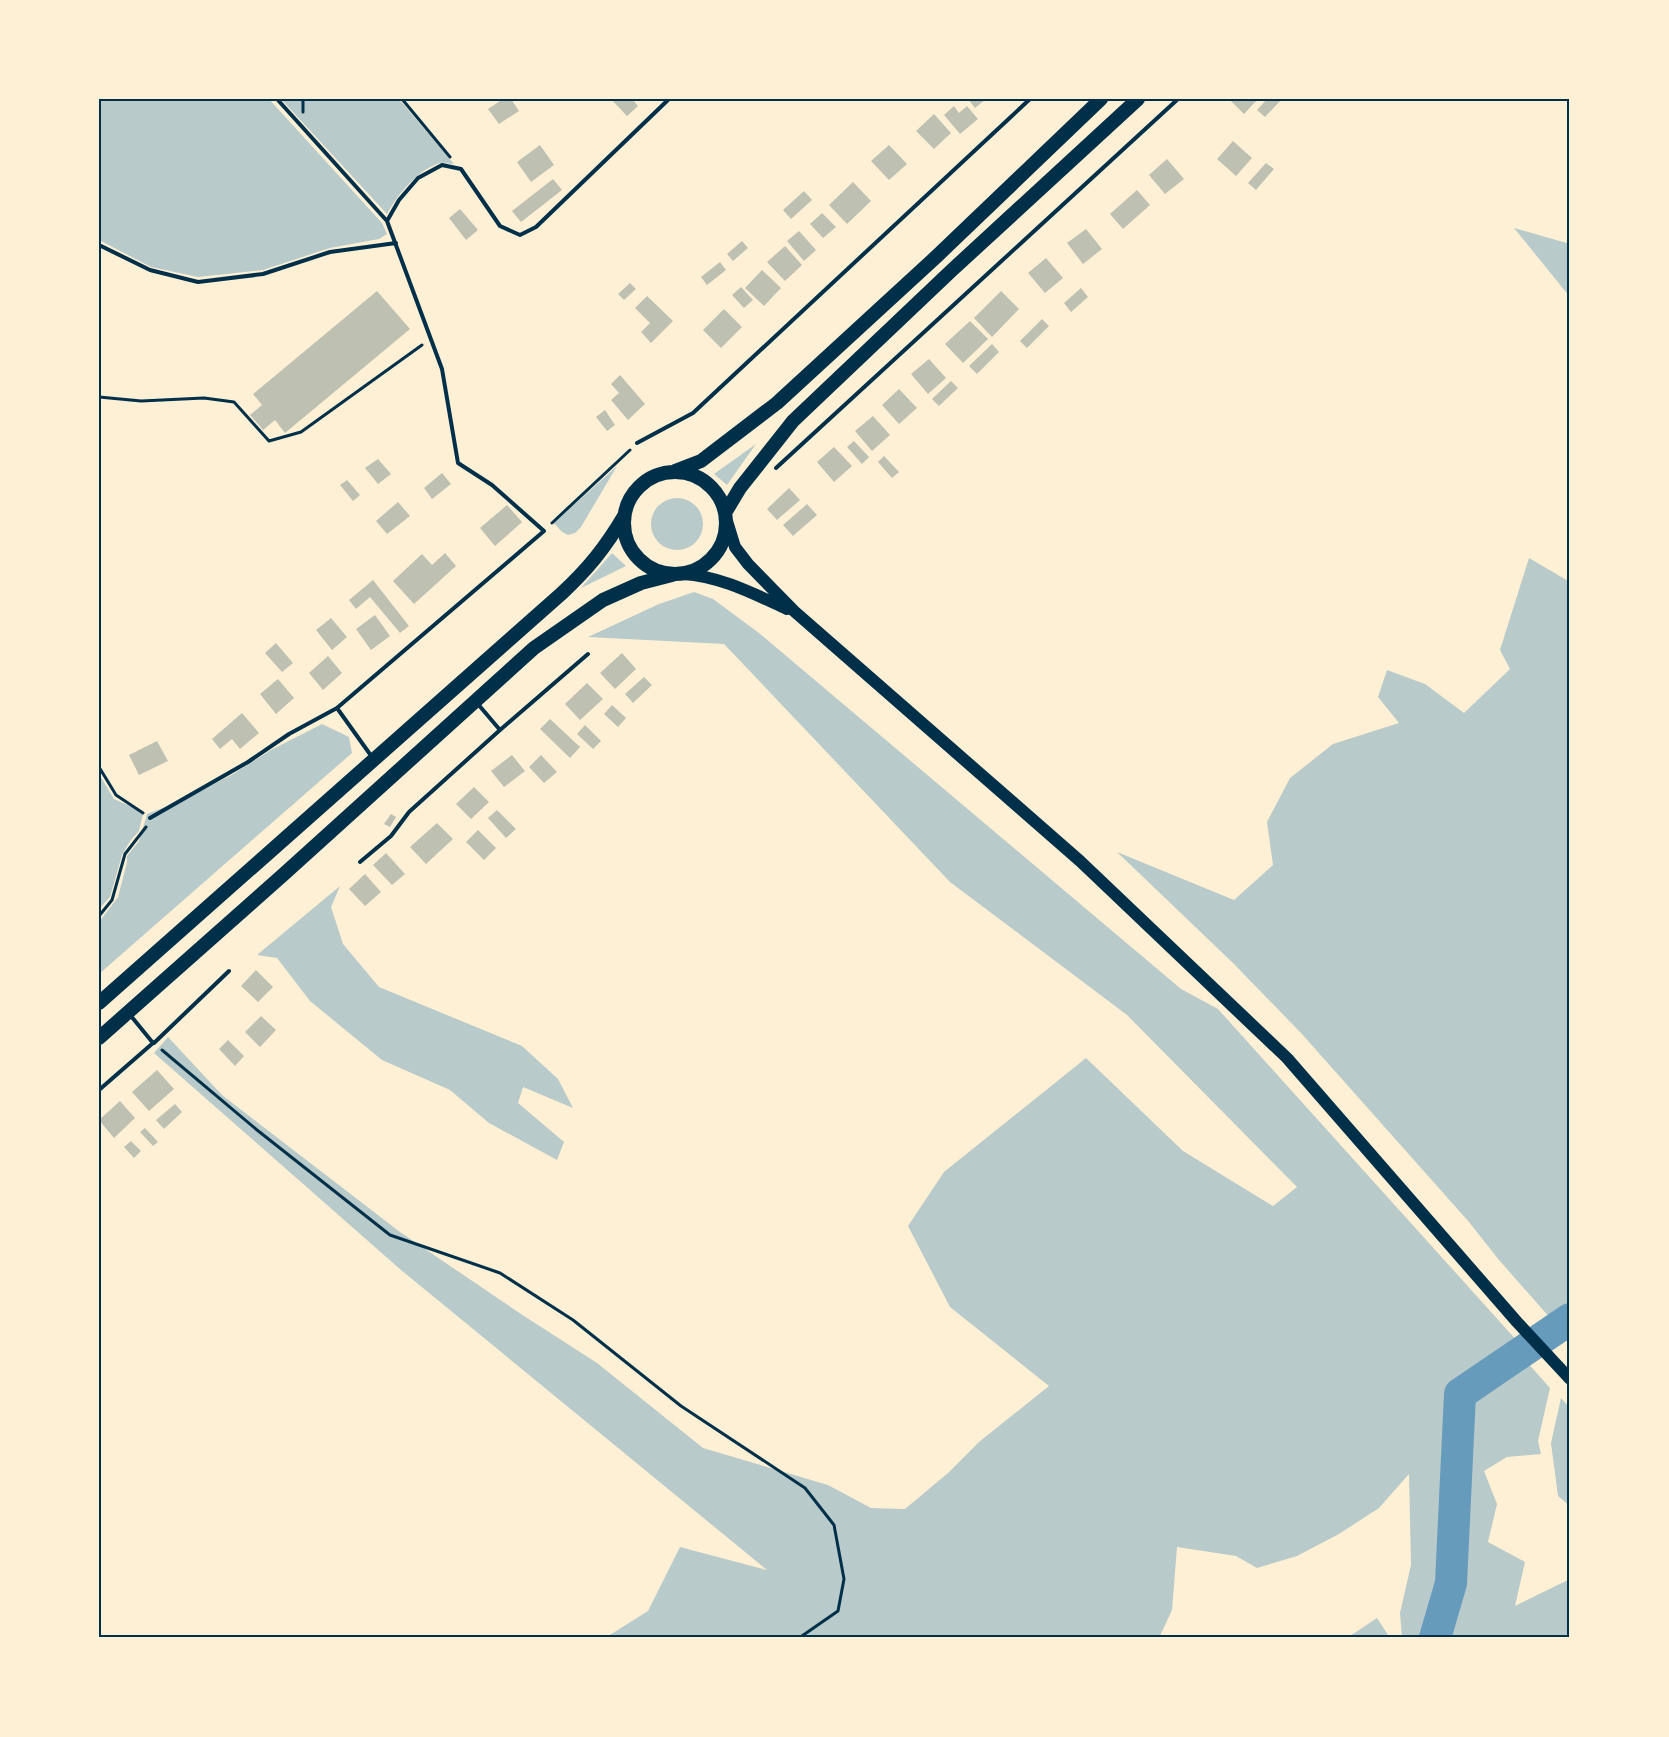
<svg xmlns="http://www.w3.org/2000/svg" width="1669" height="1737" viewBox="0 0 1669 1737" font-family="'Work Sans',sans-serif">
<rect width="100%" height="100%" fill="#fdf0d5"/>
<path fill="#b9caca" d="M 99,99 L 269,99 L 382,223 L 387,234 L 379,239 L 330,248 L 263,270 L 198,277 L 151,267 L 99,240 Z
M 281,99 L 399,99 L 454,164 C 450,164 444,162 440,163 C 417,170 398,194 387,214 Z
M 1514,228 L 1570,244 L 1570,297 Z
M 756,444 L 727,485 L 714,474 Z
M 617,466 L 581,527 L 575,533 L 568,535 L 562,532 L 554,523 Z
M651 524a26 26 0 1 1 52 0a26 26 0 1 1-52 0Z
M 612,553 L 626,566 L 581,588 Z
M 1529,558 L 1570,582 L 1570,1306 L 1551,1319 L 1499,1260 L 1469,1222 L 1301,1033 L 1233,963 L 1117,852 L 1234,900 L 1273,865 L 1267,822 L 1290,778 L 1333,744 L 1399,723 L 1378,697 L 1387,670 L 1425,684 L 1464,713 L 1510,669 L 1500,650 Z
M 694,592 L 713,599 L 759,633 L 1181,989 L 1218,1009 L 1519,1343 L 1498,1379 L 1526,1361 L 1550,1388 L 1538,1441 L 1541,1454 L 1507,1457 L 1484,1471 L 1497,1504 L 1488,1542 L 1525,1562 L 1515,1606 L 1570,1579 L 1570,1638 L 1436,1638 L 1448,1596 L 1449,1562 L 1427,1638 L 1402,1638 L 1400,1613 L 1411,1565 L 1409,1474 L 1379,1508 L 1339,1534 L 1297,1556 L 1257,1568 L 1236,1556 L 1177,1547 L 1172,1610 L 1159,1638 L 605,1638 L 648,1611 L 680,1547 L 767,1570 L 401,1270 L 154,1053 L 168,1037 L 222,1095 L 400,1232 L 524,1316 L 597,1363 L 703,1448 L 828,1485 L 871,1508 L 905,1509 L 948,1473 L 979,1442 L 1049,1386 L 950,1307 L 908,1226 L 944,1172 L 1086,1058 L 1183,1151 L 1273,1206 L 1297,1187 L 1127,1015 L 950,882 L 724,644 L 588,637 L 659,604 Z
M 322,724 L 349,737 L 352,753 L 99,974 L 99,922 L 118,897 L 127,862 L 127,856 L 139,841 L 147,814 L 184,800 L 233,774 L 271,750 Z
M 99,774 L 114,799 L 141,811 L 143,814 L 139,831 L 130,841 L 122,855 L 110,897 L 99,909 Z
M 340,886 L 331,907 L 343,944 L 379,987 L 522,1046 L 558,1079 L 573,1108 L 523,1087 L 518,1103 L 564,1142 L 557,1160 L 489,1123 L 450,1090 L 382,1060 L 310,1001 L 277,958 L 257,955 Z
M 1561,1398 L 1570,1408 L 1570,1506 L 1558,1496 L 1551,1443 Z
M 1377,1618 L 1390,1638 L 1347,1638 Z"/>
<g fill="none" stroke-linecap="round" stroke-linejoin="round">
<path stroke="#669bbc" stroke-width="32" d="M 1435,1638 L 1451,1583 L 1460,1394 L 1570,1319"/>
</g>
<path fill="#bec0b2" d="M 503,99 L 511,99 L 519,111 L 499,124 L 488,109 Z
M 611,99 L 632,99 L 638,106 L 627,116 Z
M 968,99 L 986,99 L 975,108 Z
M 1229,99 L 1258,99 L 1244,114 Z
M 1267,99 L 1282,99 L 1265,117 L 1257,110 Z
M 954,106 L 959,113 L 967,106 L 978,119 L 960,134 L 944,115 Z
M 934,114 L 951,133 L 934,149 L 916,131 Z
M 1233,141 L 1252,158 L 1236,176 L 1217,159 Z
M 540,145 L 554,165 L 531,182 L 517,162 Z
M 889,145 L 907,164 L 889,180 L 871,161 Z
M 1167,159 L 1184,179 L 1165,194 L 1149,175 Z
M 1266,163 L 1274,169 L 1256,190 L 1248,183 Z
M 553,179 L 562,190 L 521,222 L 512,211 Z
M 853,182 L 871,201 L 847,224 L 829,205 Z
M 1137,190 L 1150,205 L 1123,229 L 1110,214 Z
M 804,191 L 812,200 L 791,219 L 783,210 Z
M 460,209 L 478,230 L 466,240 L 449,218 Z
M 822,213 L 836,227 L 823,238 L 810,224 Z
M 1086,229 L 1102,249 L 1083,264 L 1067,243 Z
M 799,231 L 816,250 L 804,261 L 787,241 Z
M 742,241 L 748,248 L 733,261 L 727,254 Z
M 785,246 L 802,265 L 785,281 L 767,262 Z
M 1046,258 L 1063,278 L 1045,293 L 1028,273 Z
M 720,262 L 726,270 L 707,285 L 701,277 Z
M 762,270 L 781,288 L 764,306 L 745,288 Z
M 630,283 L 636,289 L 624,300 L 618,294 Z
M 741,287 L 753,300 L 744,308 L 732,295 Z
M 1081,288 L 1088,297 L 1071,312 L 1064,303 Z
M 377,291 L 410,329 L 285,433 L 275,420 L 263,430 L 250,415 L 262,405 L 253,394 Z
M 1001,291 L 1019,309 L 992,337 L 974,318 Z
M 647,296 L 673,321 L 651,343 L 641,332 L 650,323 L 635,308 Z
M 724,309 L 742,327 L 721,348 L 703,330 Z
M 1042,319 L 1049,326 L 1027,348 L 1020,341 Z
M 970,321 L 988,339 L 963,363 L 945,344 Z
M 992,344 L 999,352 L 977,374 L 969,366 Z
M 929,359 L 946,378 L 928,394 L 911,374 Z
M 620,375 L 645,404 L 628,420 L 611,400 L 619,393 L 611,384 Z
M 951,381 L 958,388 L 939,406 L 932,399 Z
M 899,389 L 917,408 L 899,424 L 882,405 Z
M 605,410 L 615,425 L 607,431 L 596,417 Z
M 873,416 L 890,435 L 872,451 L 855,431 Z
M 854,441 L 869,457 L 862,464 L 847,447 Z
M 834,447 L 852,466 L 834,482 L 817,462 Z
M 884,456 L 899,472 L 892,478 L 878,462 Z
M 378,459 L 391,474 L 378,484 L 365,468 Z
M 442,473 L 451,484 L 432,499 L 424,488 Z
M 347,480 L 360,495 L 353,501 L 340,485 Z
M 789,488 L 800,500 L 777,520 L 767,509 Z
M 398,502 L 410,516 L 387,534 L 376,521 Z
M 807,504 L 817,515 L 793,536 L 783,525 Z
M 507,505 L 522,522 L 495,546 L 480,528 Z
M 445,553 L 456,566 L 414,604 L 393,581 L 422,554 L 432,565 Z
M 373,580 L 409,626 L 400,633 L 370,597 L 356,609 L 349,600 Z
M 375,615 L 390,636 L 371,650 L 356,629 Z
M 331,618 L 347,637 L 332,650 L 316,630 Z
M 276,643 L 293,663 L 282,672 L 265,653 Z
M 622,653 L 636,669 L 615,689 L 600,673 Z
M 328,656 L 342,673 L 323,690 L 309,673 Z
M 644,677 L 652,685 L 633,703 L 625,694 Z
M 278,679 L 294,698 L 276,714 L 260,694 Z
M 587,683 L 603,699 L 580,720 L 565,704 Z
M 612,705 L 626,718 L 618,727 L 604,714 Z
M 242,713 L 259,733 L 240,749 L 232,739 L 220,749 L 212,739 Z
M 550,719 L 580,747 L 570,758 L 540,729 Z
M 585,725 L 601,741 L 593,749 L 577,734 Z
M 157,741 L 168,761 L 139,775 L 129,755 Z
M 512,755 L 525,771 L 504,787 L 491,771 Z
M 541,755 L 557,772 L 544,783 L 529,767 Z
M 474,787 L 489,802 L 471,819 L 456,804 Z
M 497,810 L 516,829 L 506,838 L 488,818 Z
M 391,814 L 396,817 L 390,827 L 384,824 Z
M 437,823 L 453,839 L 426,864 L 410,847 Z
M 478,830 L 496,848 L 484,860 L 466,842 Z
M 386,853 L 405,874 L 392,885 L 373,865 Z
M 365,874 L 381,892 L 365,906 L 349,889 Z
M 256,970 L 273,987 L 258,1002 L 241,986 Z
M 261,1016 L 276,1030 L 260,1047 L 245,1032 Z
M 228,1040 L 244,1056 L 235,1066 L 219,1049 Z
M 157,1070 L 174,1089 L 149,1111 L 132,1092 Z
M 120,1101 L 135,1118 L 114,1138 L 99,1120 Z
M 175,1104 L 182,1112 L 164,1129 L 156,1120 Z
M 145,1128 L 158,1142 L 153,1146 L 140,1132 Z
M 131,1141 L 141,1151 L 134,1158 L 124,1147 Z"/>
<g fill="none" stroke-linecap="round" stroke-linejoin="round">
<path stroke="#003049" stroke-width="3" d="M 303,99 L 303,112
M 402,99 L 450,157
M 99,397 L 141,401 L 204,398 L 234,402 L 269,441 L 301,432 L 422,345
M 552,523 L 630,450
M 99,767 L 116,795 L 143,813
M 99,916 L 112,900 L 125,854 L 146,827
M 162,1050 L 257,1130 L 390,1235 L 500,1273 L 573,1320 L 681,1406 L 805,1488 L 834,1525 L 844,1579 L 838,1611 L 799,1638"/>
<path stroke="#003049" stroke-width="4" d="M 277,99 L 387,221
M 99,245 L 150,270 L 198,282 L 263,274 L 330,252 L 396,243
M 637,443 L 693,413 L 1030,99
M 776,468 L 1178,99
M 477,703 L 500,730 L 588,654
M 337,708 L 544,531 L 492,485 L 458,463 L 442,369 L 387,221 L 399,200 L 418,178 L 442,165 L 461,169 L 500,226 L 520,235 L 536,227 L 669,99
M 150,818 L 248,762 L 289,734 L 337,708 L 372,757
M 360,862 L 391,836 L 409,812 L 500,730
M 154,1043 L 229,971
M 99,1090 L 153,1043 L 131,1016"/>
<path stroke="#003049" stroke-width="12" d="M 727,521 L 735,547 L 748,564 L 794,611 L 1080,861 L 1287,1058 L 1517,1322 L 1570,1379
M 683,574 C 720,576 754,594 787,609"/>
<path stroke="#003049" stroke-width="14" d="M 675,471 L 701,461 L 777,403 L 937,256 L 1101,99
M624 523a51 51 0 1 1 102 0a51 51 0 1 1-102 0Z
M 725,513 L 740,488 L 793,421 L 951,271 L 1138,99
M 99,1003 L 561,594 C 588,569 605,548 624,516
M 99,1038 L 284,874 L 534,648 L 603,600 L 641,583 L 672,575"/>
</g>
<rect width="1669" height="1737" fill="none" stroke="#fdf0d5" stroke-width="201"/>
<rect x="100" y="100" width="1468" height="1536" fill="none" stroke="#003049" stroke-width="2"/>
</svg>
